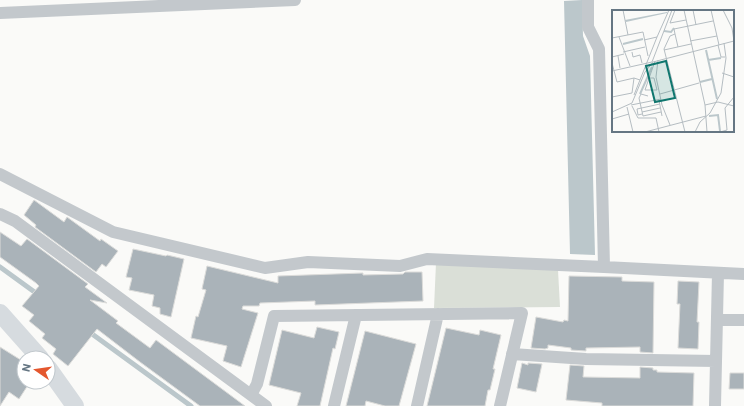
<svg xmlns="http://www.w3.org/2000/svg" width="744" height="406" viewBox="0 0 744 406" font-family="'IBM Plex Sans',sans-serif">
<rect width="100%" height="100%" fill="#fafaf8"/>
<path fill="#dadfd7" d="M 436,263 L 558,270 L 560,307 L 434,308 Z"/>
<path fill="#bbc7cb" d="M 582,0 L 583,36 L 590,56 L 595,255 L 570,254 L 564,1 Z"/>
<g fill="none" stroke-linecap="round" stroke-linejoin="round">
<path stroke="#bbc7cb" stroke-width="5" d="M 0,267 L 40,296
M 88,331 L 191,406"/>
</g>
<path fill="#aab3b9" stroke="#dcdcda" d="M 34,200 L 64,222 L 67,217 L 100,241 L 101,239 L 118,251 L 106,267 L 102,264 L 96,272 L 35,227 L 36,225 L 24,215 Z
M 0,232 L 21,246 L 27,239 L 88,284 L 85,287 L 107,303 L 90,300 L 118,321 L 116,323 L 150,348 L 156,340 L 245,406 L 200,406 L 140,362 L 97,329 L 68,366 L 53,354 L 56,349 L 42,338 L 45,334 L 29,321 L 34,315 L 22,306 L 39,286 L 36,283 L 0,257 Z
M 133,249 L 166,256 L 167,255 L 184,259 L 171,317 L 160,314 L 160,308 L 152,306 L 154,295 L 129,290 L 132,278 L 126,277 Z
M 207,266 L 278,283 L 278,276 L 363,273 L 363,275 L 403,274 L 405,272 L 422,272 L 423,301 L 315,305 L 315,301 L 260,303 L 259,306 L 243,306 L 242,309 L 258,313 L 241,367 L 223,361 L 227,346 L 191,338 L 196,316 L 198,317 L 206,290 L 202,289 Z
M 569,276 L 622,277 L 622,281 L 654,282 L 653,353 L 640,352 L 640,347 L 586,348 L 586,351 L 571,350 L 571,348 L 548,345 L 548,348 L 545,349 L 531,348 L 536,317 L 563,322 L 564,320 L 568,321 Z
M 678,281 L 699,282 L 697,322 L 699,322 L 698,349 L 678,348 L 680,304 L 677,304 Z
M 317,327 L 339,332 L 335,349 L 333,348 L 320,406 L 297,406 L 301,393 L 269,385 L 282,330 L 314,338 Z
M 446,328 L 479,335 L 480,330 L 501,335 L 493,369 L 495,369 L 490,390 L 488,390 L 485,406 L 427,406 Z
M 365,331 L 416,344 L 399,406 L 385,406 L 366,401 L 365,406 L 346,406 Z
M 0,347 L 24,362 L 24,382 L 30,382 L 19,399 L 9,392 L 0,406 Z
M 522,363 L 528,365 L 528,363 L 542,364 L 536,392 L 517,388 Z
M 570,365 L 584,366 L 583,377 L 640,378 L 640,367 L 653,368 L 653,370 L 657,370 L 657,372 L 694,373 L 693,406 L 602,406 L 602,403 L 566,400 Z
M 730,373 L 744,373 L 744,389 L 729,389 Z"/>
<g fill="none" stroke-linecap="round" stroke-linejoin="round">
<path stroke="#c3c8cc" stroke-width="12" d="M 588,0 L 588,27 L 599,49 L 604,267
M 0,13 L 295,0
M 0,174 L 113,232 L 265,268 L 308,262 L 400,266 L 427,259 L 604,267 L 744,274
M 0,214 L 15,221 L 266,406
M 717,320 L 744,320
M 512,354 L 586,359 L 716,361
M 251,395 L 257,384 L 274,316 L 522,313 L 500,406
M 334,406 L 356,315
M 417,406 L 438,314
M 715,406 L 718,273"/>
<path stroke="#d6dbdf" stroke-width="18" d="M 0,313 L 40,358
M 48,368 L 75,406"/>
</g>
<g transform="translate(612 10)">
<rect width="122" height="122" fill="#fafaf8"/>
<path d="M 55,3 L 14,12 L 13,10 L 55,2 Z" fill="#bbc7cb"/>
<path fill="none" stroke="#bbc7cb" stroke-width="2" d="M 52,21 L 59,22 L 62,18M 11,34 L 31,29M 94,40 L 105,89M 96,50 L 109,48M 88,72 L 100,69M 28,84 L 40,57M 97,106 L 106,105 L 108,121"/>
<path fill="none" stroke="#b5bdc2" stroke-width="1" d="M 11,0 L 16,25M 63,0 L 58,13 L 74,10M 72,0 L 93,95 L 95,122M 81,0 L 84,15M 99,0 L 107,35M 111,0 L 120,18 L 122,31M 63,24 L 66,37M 7,27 L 18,56M 0,28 L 31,22 L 36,46M 32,30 L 45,27 L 57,0M 78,31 L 105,26M 106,35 L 109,47 L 113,47M 52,40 L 79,34M 11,42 L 33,37M 20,42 L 21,47 L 28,45 L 30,53M 6,46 L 8,58M 0,47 L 12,44M 46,50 L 44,67 L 50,95 L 58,115M 40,52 L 60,0M 0,53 L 5,72 L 22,68 L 28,70M 0,61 L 40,52M 110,63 L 122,67M 38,68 L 42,68 L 45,80 L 33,80 L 43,51M 48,84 L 87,73M 22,85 L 45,27M 36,86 L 29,84 L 27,88 L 31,106 L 49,102M 0,87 L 20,83 L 22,68M 47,90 L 50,106M 19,95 L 49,89M 93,95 L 106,92 L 122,96M 20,96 L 26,108 L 44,108 L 47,122M 15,97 L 21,122M 0,102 L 20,93 L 33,62 L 41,52 L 122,31M 30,102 L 48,98M 30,104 L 26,105 L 25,99 L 48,94M 0,109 L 17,104M 33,122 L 94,106M 73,122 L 52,39 L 58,26 L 63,24 L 62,19 L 101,11M 83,122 L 88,112 L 98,103 L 109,83 L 114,48 L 112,33M 108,122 L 115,120 L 113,98 L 122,87"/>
<path fill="#0f766e" fill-opacity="0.15" stroke="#0f766e" stroke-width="2" d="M 54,51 L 63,88 L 43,92 L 34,56 Z"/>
<rect width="122" height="122" fill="none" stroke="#657683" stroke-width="2"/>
</g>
<g transform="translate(36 370) rotate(283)"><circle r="19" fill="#ffffff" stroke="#c1c8cd"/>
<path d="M0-3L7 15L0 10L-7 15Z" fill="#e4572e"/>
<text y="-6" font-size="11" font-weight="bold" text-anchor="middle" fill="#657683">N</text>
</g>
</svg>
